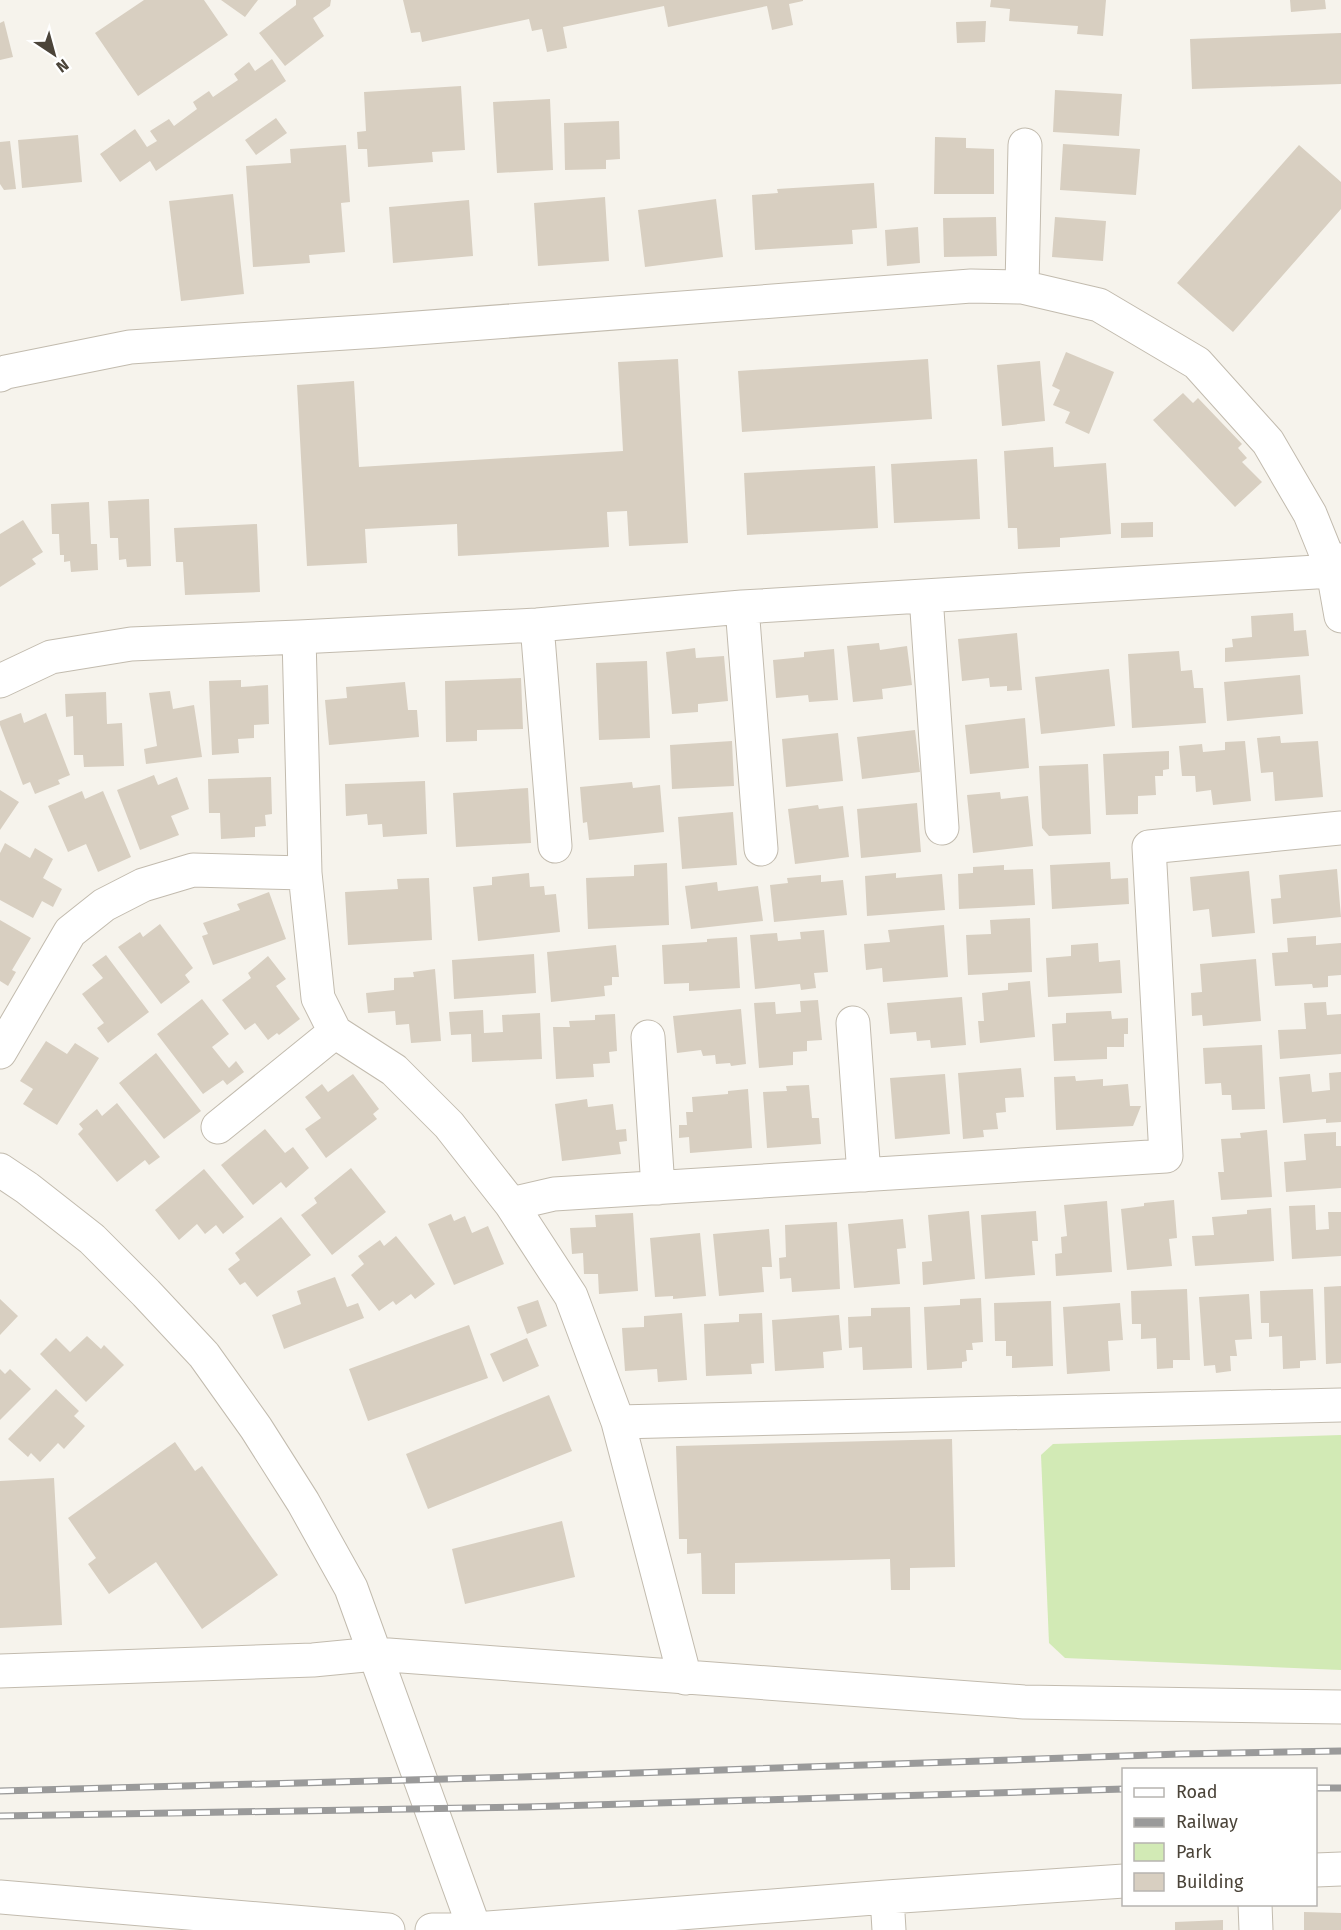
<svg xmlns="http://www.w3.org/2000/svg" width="1341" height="1930" viewBox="0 0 1341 1930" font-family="'Fira Sans',sans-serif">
<rect width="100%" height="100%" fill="#f6f3ec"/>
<path fill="#d2eab5" d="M 1341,1435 L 1341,1670 L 1065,1658 L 1049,1643 L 1041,1455 L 1053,1444 Z"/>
<path fill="#d8cfc1" d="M 144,0 L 204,0 L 228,35 L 138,96 L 95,33 Z
M 221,0 L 258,0 L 245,17 Z
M 296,0 L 331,0 L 330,6 L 313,18 L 324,36 L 285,66 L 259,33 L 296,5 Z
M 403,0 L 803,0 L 803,1 L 789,4 L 793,25 L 772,30 L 767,6 L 668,27 L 664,6 L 563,27 L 567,48 L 547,52 L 542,29 L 532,31 L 529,19 L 422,42 L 420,32 L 411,33 Z
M 991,0 L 1106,0 L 1103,36 L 1077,34 L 1078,26 L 1009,21 L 1010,9 L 990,7 Z
M 1290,0 L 1325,0 L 1326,9 L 1291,12 Z
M 4,21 L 13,57 L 0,60 L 0,23 Z
M 986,21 L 985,42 L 957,43 L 956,22 Z
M 1341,33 L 1341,84 L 1192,89 L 1190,39 Z
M 272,59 L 286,81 L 156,171 L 150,161 L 120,182 L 100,154 L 135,129 L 147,147 L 157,141 L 150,131 L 169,119 L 174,126 L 197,109 L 193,102 L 209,91 L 213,97 L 238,80 L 234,74 L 249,62 L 255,71 Z
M 461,86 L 465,150 L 432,152 L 433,162 L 368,167 L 367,149 L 358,149 L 357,132 L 366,131 L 364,92 Z
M 1055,90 L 1122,94 L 1119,136 L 1053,132 Z
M 550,99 L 553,170 L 497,173 L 493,102 Z
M 276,118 L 287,133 L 256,155 L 245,140 Z
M 619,121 L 620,159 L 606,160 L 606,169 L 565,170 L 564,123 Z
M 78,135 L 82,182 L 22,188 L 18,140 Z
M 935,137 L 966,138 L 966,148 L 994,149 L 994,194 L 934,194 Z
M 10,141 L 16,189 L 4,190 L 0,184 L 0,142 Z
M 1063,144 L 1140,149 L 1136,195 L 1060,190 Z
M 346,145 L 350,202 L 341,203 L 345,252 L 309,255 L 310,263 L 253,267 L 246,166 L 291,163 L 290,149 Z
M 1299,145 L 1341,182 L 1341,209 L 1233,332 L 1177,283 Z
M 874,183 L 877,228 L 852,230 L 853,244 L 755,250 L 752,195 L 778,193 L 777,189 Z
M 233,194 L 244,294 L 181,301 L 169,201 Z
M 605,197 L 609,261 L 538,266 L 534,203 Z
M 716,199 L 723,257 L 645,267 L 638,210 Z
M 469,200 L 473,256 L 393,263 L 389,207 Z
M 996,217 L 997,256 L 944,257 L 943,218 Z
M 1055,217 L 1106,221 L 1103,261 L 1052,257 Z
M 918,227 L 920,263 L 887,266 L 885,230 Z
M 1066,352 L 1114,372 L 1089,434 L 1065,423 L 1070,412 L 1053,405 L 1060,390 L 1052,386 Z
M 678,359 L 688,543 L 629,546 L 627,511 L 607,512 L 609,547 L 458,556 L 457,524 L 365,529 L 367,563 L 307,566 L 297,385 L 354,381 L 359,467 L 623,451 L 618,362 Z
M 928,359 L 932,419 L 742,432 L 738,371 Z
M 1040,361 L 1045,421 L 1002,426 L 997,365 Z
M 1183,393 L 1193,403 L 1198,398 L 1242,444 L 1238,448 L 1247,458 L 1242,462 L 1262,482 L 1235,507 L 1153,420 Z
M 1053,447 L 1054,467 L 1106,463 L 1111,534 L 1060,538 L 1060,547 L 1018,549 L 1017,528 L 1008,528 L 1004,451 Z
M 977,459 L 980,519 L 894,523 L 891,464 Z
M 875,466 L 878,528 L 747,535 L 744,473 Z
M 149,499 L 151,566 L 127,567 L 126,559 L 119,560 L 118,538 L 110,538 L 108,501 Z
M 89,502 L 91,544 L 97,544 L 98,570 L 71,572 L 70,561 L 64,562 L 64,555 L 60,555 L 59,534 L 52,534 L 51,504 Z
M 23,520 L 43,552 L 32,559 L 36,564 L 0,587 L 0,534 Z
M 1153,522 L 1153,537 L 1121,538 L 1121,523 Z
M 257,524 L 260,592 L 185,595 L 183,562 L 176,562 L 174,528 Z
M 1293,613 L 1294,631 L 1306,630 L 1309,656 L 1225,662 L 1225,648 L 1233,647 L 1232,639 L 1252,637 L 1251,616 Z
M 1017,633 L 1022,690 L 1007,691 L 1007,686 L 990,687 L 989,678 L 962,681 L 958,639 Z
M 879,643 L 880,650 L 907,646 L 912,685 L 882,689 L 883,699 L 853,702 L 847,646 Z
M 695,648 L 696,658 L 724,656 L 728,701 L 698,704 L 698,712 L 672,714 L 666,652 Z
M 834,649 L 838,700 L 809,702 L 808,695 L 776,698 L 773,660 L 804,657 L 804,652 Z
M 1179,651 L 1181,671 L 1192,670 L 1194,688 L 1203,688 L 1206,723 L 1132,728 L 1128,654 Z
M 647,661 L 650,738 L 599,740 L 596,663 Z
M 1109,669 L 1115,726 L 1041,734 L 1035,677 Z
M 1300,675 L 1303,714 L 1227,721 L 1224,682 Z
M 521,678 L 523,729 L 477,730 L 477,741 L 446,742 L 445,681 Z
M 241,680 L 241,687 L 268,685 L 269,724 L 254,725 L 254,738 L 238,739 L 239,753 L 212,755 L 209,681 Z
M 405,682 L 408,710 L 417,710 L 419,737 L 329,745 L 325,700 L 347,698 L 346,687 Z
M 170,691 L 173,709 L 194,705 L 202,757 L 146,764 L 144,749 L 157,746 L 149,693 Z
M 106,692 L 107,724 L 122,723 L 124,766 L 84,767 L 83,755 L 74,755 L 73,716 L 66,717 L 65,694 Z
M 21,713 L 24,723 L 46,713 L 70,775 L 58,780 L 60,784 L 35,794 L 30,782 L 23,785 L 0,725 L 0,721 Z
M 1025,718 L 1029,768 L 970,774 L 965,725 Z
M 915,730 L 920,772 L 862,779 L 857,737 Z
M 838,733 L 843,781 L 786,787 L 782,739 Z
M 1280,736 L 1281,743 L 1318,741 L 1323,797 L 1275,801 L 1273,772 L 1261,773 L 1257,738 Z
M 732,741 L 734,786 L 672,789 L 670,745 Z
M 1245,741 L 1251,801 L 1213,805 L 1211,790 L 1196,792 L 1195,776 L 1182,776 L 1179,746 L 1202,744 L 1203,752 L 1225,750 L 1225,742 Z
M 1169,751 L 1169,769 L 1163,770 L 1163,776 L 1155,776 L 1156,795 L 1138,796 L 1138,814 L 1106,815 L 1103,754 Z
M 1088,764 L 1091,834 L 1049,836 L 1042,828 L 1039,766 Z
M 154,775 L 158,785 L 177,777 L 189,809 L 171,816 L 179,835 L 140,850 L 117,790 Z
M 271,777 L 272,814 L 265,815 L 266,826 L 255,827 L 255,837 L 221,839 L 220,813 L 209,813 L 208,779 Z
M 425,781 L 427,834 L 383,837 L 382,824 L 368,825 L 367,814 L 346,816 L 345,784 Z
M 632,782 L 633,788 L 660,785 L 664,832 L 589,840 L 587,822 L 583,823 L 580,787 Z
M 528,788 L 531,843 L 456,847 L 453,793 Z
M 0,790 L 19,802 L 0,830 Z
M 82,791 L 85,799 L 103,791 L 131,857 L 98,872 L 86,844 L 68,852 L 48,806 Z
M 1000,792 L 1001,799 L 1028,796 L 1033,846 L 973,853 L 967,795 Z
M 917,803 L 921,852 L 861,858 L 857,809 Z
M 818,805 L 819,809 L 843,806 L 849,857 L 795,864 L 788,809 Z
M 733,812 L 737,865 L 682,869 L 678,817 Z
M 5,843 L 30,858 L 35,848 L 53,859 L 43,878 L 62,889 L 53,907 L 42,901 L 33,918 L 0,900 L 0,853 Z
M 1110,862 L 1111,879 L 1128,878 L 1129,904 L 1052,909 L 1050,865 Z
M 667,863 L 669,925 L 588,929 L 586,878 L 634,876 L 634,865 Z
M 1004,865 L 1004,870 L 1033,869 L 1035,905 L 959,909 L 958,874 L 973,873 L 973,867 Z
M 1337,869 L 1341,917 L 1273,924 L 1271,899 L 1281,898 L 1279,875 Z
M 1249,871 L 1255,933 L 1212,937 L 1209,909 L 1193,911 L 1190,877 Z
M 529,873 L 530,887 L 544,886 L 545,895 L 556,894 L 560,932 L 478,941 L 473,887 L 492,885 L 492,877 Z
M 896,873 L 896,878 L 942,874 L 945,910 L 867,916 L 865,876 Z
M 821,875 L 821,882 L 843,880 L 847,915 L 774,922 L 770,885 L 788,883 L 787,878 Z
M 429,878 L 432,940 L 348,945 L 345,892 L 398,889 L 397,879 Z
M 717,882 L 718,891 L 758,886 L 763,921 L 691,929 L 685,886 Z
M 269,892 L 286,939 L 213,965 L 202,936 L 208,934 L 203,923 L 240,910 L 237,904 Z
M 1030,918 L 1032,972 L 968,975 L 966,935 L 991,934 L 990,920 Z
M 0,920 L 31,938 L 12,970 L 16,972 L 8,986 L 0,981 Z
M 160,924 L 193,968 L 185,975 L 190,982 L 161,1004 L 118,947 L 140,932 L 143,937 Z
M 944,925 L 948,977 L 883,982 L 882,968 L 866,970 L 864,944 L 890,942 L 888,930 Z
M 824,930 L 828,972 L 814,973 L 816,988 L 801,990 L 800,984 L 755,989 L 750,935 L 777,933 L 778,941 L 801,939 L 800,932 Z
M 1316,936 L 1316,945 L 1341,943 L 1341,975 L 1328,976 L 1328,987 L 1313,988 L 1312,984 L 1275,986 L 1272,953 L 1288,952 L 1287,938 Z
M 737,937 L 740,988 L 689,991 L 689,983 L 664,984 L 662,945 L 707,942 L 707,939 Z
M 1098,943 L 1099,962 L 1120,960 L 1122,993 L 1048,997 L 1046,958 L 1071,956 L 1071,945 Z
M 616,945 L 619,977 L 612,977 L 612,985 L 604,986 L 605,996 L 551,1002 L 547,952 Z
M 534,954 L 536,993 L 454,999 L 452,960 Z
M 106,955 L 149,1012 L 108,1043 L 97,1028 L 104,1023 L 82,994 L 103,978 L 92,965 Z
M 268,956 L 286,979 L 276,986 L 300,1019 L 279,1035 L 277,1033 L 268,1040 L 255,1023 L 245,1030 L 222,1000 L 251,978 L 248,973 Z
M 1256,959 L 1261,1021 L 1203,1026 L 1202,1015 L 1192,1016 L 1191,993 L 1202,992 L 1200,964 Z
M 435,969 L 441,1041 L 411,1043 L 409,1024 L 396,1025 L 395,1011 L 368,1013 L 366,993 L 394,990 L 394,978 L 414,977 L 413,972 Z
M 1030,981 L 1035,1037 L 980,1043 L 978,1021 L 984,1021 L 982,993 L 1008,990 L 1008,983 Z
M 962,997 L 966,1045 L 931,1048 L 930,1040 L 917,1041 L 916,1032 L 890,1034 L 887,1003 Z
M 202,999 L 229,1034 L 212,1047 L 229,1068 L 236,1061 L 244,1072 L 227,1085 L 223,1080 L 203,1094 L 157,1034 Z
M 818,1000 L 822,1040 L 807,1041 L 807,1051 L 793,1052 L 793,1065 L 759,1068 L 754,1003 L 775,1002 L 776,1014 L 801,1012 L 800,1001 Z
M 1326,1002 L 1327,1015 L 1341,1014 L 1341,1054 L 1280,1059 L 1278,1030 L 1306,1029 L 1304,1003 Z
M 741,1009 L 746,1064 L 731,1066 L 730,1063 L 716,1064 L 715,1055 L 703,1056 L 701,1050 L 677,1053 L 673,1016 Z
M 483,1010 L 484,1033 L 503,1032 L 502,1015 L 540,1013 L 542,1059 L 472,1062 L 471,1034 L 451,1035 L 449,1012 Z
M 1111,1011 L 1112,1019 L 1128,1018 L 1128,1034 L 1124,1034 L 1124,1047 L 1107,1047 L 1107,1059 L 1054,1061 L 1052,1024 L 1066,1023 L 1066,1013 Z
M 615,1014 L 617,1051 L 609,1052 L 610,1063 L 593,1064 L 594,1077 L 556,1079 L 553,1027 L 570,1027 L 569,1021 L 595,1020 L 595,1015 Z
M 46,1041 L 67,1054 L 75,1043 L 99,1058 L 57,1125 L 23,1104 L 33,1089 L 20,1081 Z
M 1262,1045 L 1265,1109 L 1232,1110 L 1231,1095 L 1222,1095 L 1221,1083 L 1205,1084 L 1203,1048 Z
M 156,1053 L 201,1111 L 164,1139 L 119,1083 Z
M 1021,1068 L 1024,1097 L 1005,1098 L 1006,1112 L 996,1113 L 998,1129 L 983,1130 L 984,1137 L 963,1139 L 958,1073 Z
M 1341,1072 L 1341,1122 L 1326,1123 L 1326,1119 L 1283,1123 L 1279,1077 L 1310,1074 L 1312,1092 L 1330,1090 L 1329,1073 Z
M 353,1074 L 379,1109 L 373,1114 L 377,1119 L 326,1158 L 305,1129 L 321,1118 L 305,1097 L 322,1084 L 328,1092 Z
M 945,1074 L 950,1134 L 895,1139 L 890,1078 Z
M 1075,1076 L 1076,1081 L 1103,1079 L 1103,1086 L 1128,1084 L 1130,1106 L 1141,1106 L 1133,1126 L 1056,1130 L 1054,1077 Z
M 809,1085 L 812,1118 L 819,1118 L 821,1144 L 767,1148 L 763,1092 L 787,1091 L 786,1086 Z
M 748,1089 L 752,1148 L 690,1153 L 689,1137 L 679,1138 L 679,1125 L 687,1125 L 686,1112 L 693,1112 L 692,1097 L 728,1094 L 728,1091 Z
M 587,1099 L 588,1107 L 613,1104 L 616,1130 L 626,1129 L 627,1141 L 619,1142 L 621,1154 L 562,1161 L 555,1104 Z
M 117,1103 L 160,1157 L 149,1165 L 145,1160 L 117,1182 L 78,1134 L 83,1129 L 79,1124 L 97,1109 L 102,1116 Z
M 265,1129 L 285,1153 L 293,1147 L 309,1168 L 286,1188 L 281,1182 L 253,1205 L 221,1165 Z
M 1267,1130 L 1272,1197 L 1221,1200 L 1218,1172 L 1224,1172 L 1221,1139 L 1241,1138 L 1240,1133 Z
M 1336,1132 L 1336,1146 L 1341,1146 L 1341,1188 L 1286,1192 L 1284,1162 L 1306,1160 L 1304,1134 Z
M 351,1168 L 386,1212 L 332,1255 L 301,1215 L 317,1203 L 314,1198 Z
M 204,1169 L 244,1217 L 223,1234 L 216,1225 L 205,1234 L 197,1224 L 179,1240 L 155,1210 Z
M 1174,1200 L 1177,1238 L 1169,1239 L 1172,1266 L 1127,1270 L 1121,1209 L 1144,1206 L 1144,1203 Z
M 1107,1201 L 1112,1272 L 1056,1276 L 1055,1254 L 1062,1253 L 1061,1237 L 1067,1236 L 1064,1205 Z
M 1315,1205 L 1316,1230 L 1329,1229 L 1328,1212 L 1341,1212 L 1341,1256 L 1292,1259 L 1289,1206 Z
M 1271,1208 L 1274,1261 L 1195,1266 L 1192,1236 L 1214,1235 L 1212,1217 L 1247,1214 L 1247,1210 Z
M 969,1211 L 975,1279 L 923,1285 L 922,1262 L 932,1261 L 928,1215 Z
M 1036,1211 L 1038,1241 L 1032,1241 L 1035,1275 L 985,1279 L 981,1215 Z
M 633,1213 L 638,1291 L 599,1294 L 598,1274 L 584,1274 L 583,1253 L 572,1254 L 570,1228 L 596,1227 L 595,1215 Z
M 451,1214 L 454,1221 L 465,1216 L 472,1233 L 488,1226 L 504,1264 L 454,1285 L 428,1224 Z
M 281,1217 L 311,1255 L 257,1297 L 245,1282 L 240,1285 L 228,1269 L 240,1260 L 235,1253 Z
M 903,1219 L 906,1248 L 897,1249 L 900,1284 L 854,1288 L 848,1224 Z
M 837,1222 L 840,1289 L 792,1292 L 791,1278 L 780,1279 L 779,1258 L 786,1257 L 785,1225 Z
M 769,1229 L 772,1267 L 762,1267 L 764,1292 L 719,1296 L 713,1234 Z
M 700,1233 L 706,1296 L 673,1299 L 673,1296 L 655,1297 L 650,1238 Z
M 396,1236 L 435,1284 L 415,1299 L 411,1294 L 396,1305 L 393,1301 L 379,1311 L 351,1275 L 364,1264 L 358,1256 L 380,1240 L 384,1246 Z
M 335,1277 L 347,1307 L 358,1303 L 364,1318 L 284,1349 L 272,1315 L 301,1304 L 297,1291 Z
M 1341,1286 L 1341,1363 L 1326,1364 L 1324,1287 Z
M 1187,1289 L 1190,1360 L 1173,1360 L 1173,1368 L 1157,1369 L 1156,1338 L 1141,1339 L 1141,1324 L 1132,1324 L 1131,1291 Z
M 1313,1289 L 1316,1360 L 1300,1361 L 1300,1368 L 1283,1369 L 1282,1336 L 1269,1337 L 1269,1323 L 1261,1323 L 1260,1291 Z
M 1249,1294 L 1252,1339 L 1235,1340 L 1237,1356 L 1230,1356 L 1231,1371 L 1216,1373 L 1215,1365 L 1204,1366 L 1199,1297 Z
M 981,1298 L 983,1342 L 972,1343 L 973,1350 L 966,1350 L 967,1361 L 962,1362 L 962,1368 L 927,1370 L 924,1307 L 960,1305 L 960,1299 Z
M 0,1299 L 18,1316 L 0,1335 Z
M 538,1300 L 547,1326 L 527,1334 L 517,1307 Z
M 1051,1301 L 1053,1366 L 1012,1368 L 1012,1356 L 1006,1356 L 1006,1341 L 995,1341 L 994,1303 Z
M 1120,1303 L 1123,1340 L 1108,1341 L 1110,1371 L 1067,1374 L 1063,1307 Z
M 910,1307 L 912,1368 L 863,1370 L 862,1347 L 849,1348 L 848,1317 L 871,1316 L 871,1308 Z
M 682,1313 L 687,1380 L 658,1382 L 657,1369 L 625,1371 L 622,1328 L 644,1327 L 644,1316 Z
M 762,1313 L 764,1363 L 751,1364 L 752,1374 L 706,1376 L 704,1324 L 739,1322 L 739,1314 Z
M 839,1315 L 842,1350 L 823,1352 L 824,1368 L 775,1371 L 772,1320 Z
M 469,1325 L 488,1378 L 368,1421 L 349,1369 Z
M 87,1336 L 101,1349 L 104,1345 L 124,1365 L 86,1402 L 40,1354 L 56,1338 L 70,1352 Z
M 527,1338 L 539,1366 L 503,1382 L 490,1354 Z
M 0,1369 L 5,1374 L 10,1369 L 31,1389 L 0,1420 Z
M 56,1389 L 79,1411 L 74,1416 L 85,1426 L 64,1449 L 58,1443 L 40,1462 L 31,1453 L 28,1457 L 8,1439 Z
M 549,1395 L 572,1451 L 428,1509 L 406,1454 Z
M 952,1439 L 955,1567 L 910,1568 L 910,1590 L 891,1590 L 890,1559 L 735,1563 L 735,1594 L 702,1594 L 701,1553 L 687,1554 L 687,1539 L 679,1539 L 676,1446 Z
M 175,1442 L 195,1471 L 202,1466 L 278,1575 L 202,1629 L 156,1562 L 109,1594 L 88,1564 L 96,1558 L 68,1518 Z
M 54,1478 L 62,1625 L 0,1628 L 0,1481 Z
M 562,1521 L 575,1577 L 465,1604 L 452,1549 Z
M 1304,1912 L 1341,1913 L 1341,1930 L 1304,1930 Z
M 1223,1920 L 1223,1930 L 1175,1930 L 1175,1922 Z"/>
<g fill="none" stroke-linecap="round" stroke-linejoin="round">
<g stroke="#c2bbae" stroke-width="35">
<path id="minor" d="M 1022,287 L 1025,145
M 0,375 L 6,372 L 130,347 L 377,331 L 971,286 L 1022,287 L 1099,305 L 1197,363 L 1268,442 L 1310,514 L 1333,571 L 1341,616
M 926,596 L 942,828
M 742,607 L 761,849
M 537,625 L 555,846
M 299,637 L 305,873 L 318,998 L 335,1032 L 394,1070 L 449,1125 L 511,1204 L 571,1296 L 618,1422 L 685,1678
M 0,681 L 51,657 L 131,644 L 299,637 L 537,625 L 742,607 L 1333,571 L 1341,560
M 853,1023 L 864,1175
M 648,1037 L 658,1188
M 0,1052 L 70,932 L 104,905 L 143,885 L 193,870 L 305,873
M 218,1127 L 335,1032
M 0,1170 L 27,1188 L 92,1239 L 146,1293 L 204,1355 L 256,1428 L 303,1502 L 351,1588 L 475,1930
M 511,1204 L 554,1194 L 1166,1156 L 1149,847 L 1341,828
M 618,1422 L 1341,1405
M 0,1671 L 313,1660 L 375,1654 L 1024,1702 L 1341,1707
M 1316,1870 L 1341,1869
M 0,1897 L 388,1930
M 887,1897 L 889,1930
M 1255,1904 L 1256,1930
M 432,1930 L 475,1929 L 887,1897 L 1124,1881"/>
</g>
<use href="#minor" stroke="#fff" stroke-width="33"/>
<g stroke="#9a9a9a" stroke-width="7">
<path id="rail" d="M 1316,1788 L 1341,1788
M 0,1791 L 521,1777 L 1180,1754 L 1341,1751
M 0,1816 L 526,1807 L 1124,1789"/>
</g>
<use href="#rail" stroke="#fff" stroke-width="4.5" stroke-dasharray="14" stroke-linecap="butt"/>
</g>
<rect x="1122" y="1768" width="195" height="138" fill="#ffffff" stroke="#b7b4b0" stroke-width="1.5"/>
<rect x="1134" y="1788" width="30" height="9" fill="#ffffff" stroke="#b7b4b0" stroke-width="1.5"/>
<text x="1176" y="1798" font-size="18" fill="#4b4439">Road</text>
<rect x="1134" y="1818" width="30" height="9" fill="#9a9a9a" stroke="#b7b4b0" stroke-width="1.5"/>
<text x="1176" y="1828" font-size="18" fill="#4b4439">Railway</text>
<rect x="1134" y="1843" width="30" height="18" fill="#d2eab5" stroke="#b7b4b0" stroke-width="1.5"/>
<text x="1176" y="1858" font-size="18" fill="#4b4439">Park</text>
<rect x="1134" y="1873" width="30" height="18" fill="#d8cfc1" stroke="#b7b4b0" stroke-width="1.5"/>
<text x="1176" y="1888" font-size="18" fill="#4b4439">Building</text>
<g transform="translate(54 54) rotate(144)" stroke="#ffffff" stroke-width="4.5" paint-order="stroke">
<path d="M0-4.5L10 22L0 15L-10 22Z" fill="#4b4439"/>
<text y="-9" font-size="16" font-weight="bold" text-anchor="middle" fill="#4b4439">N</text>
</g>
</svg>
